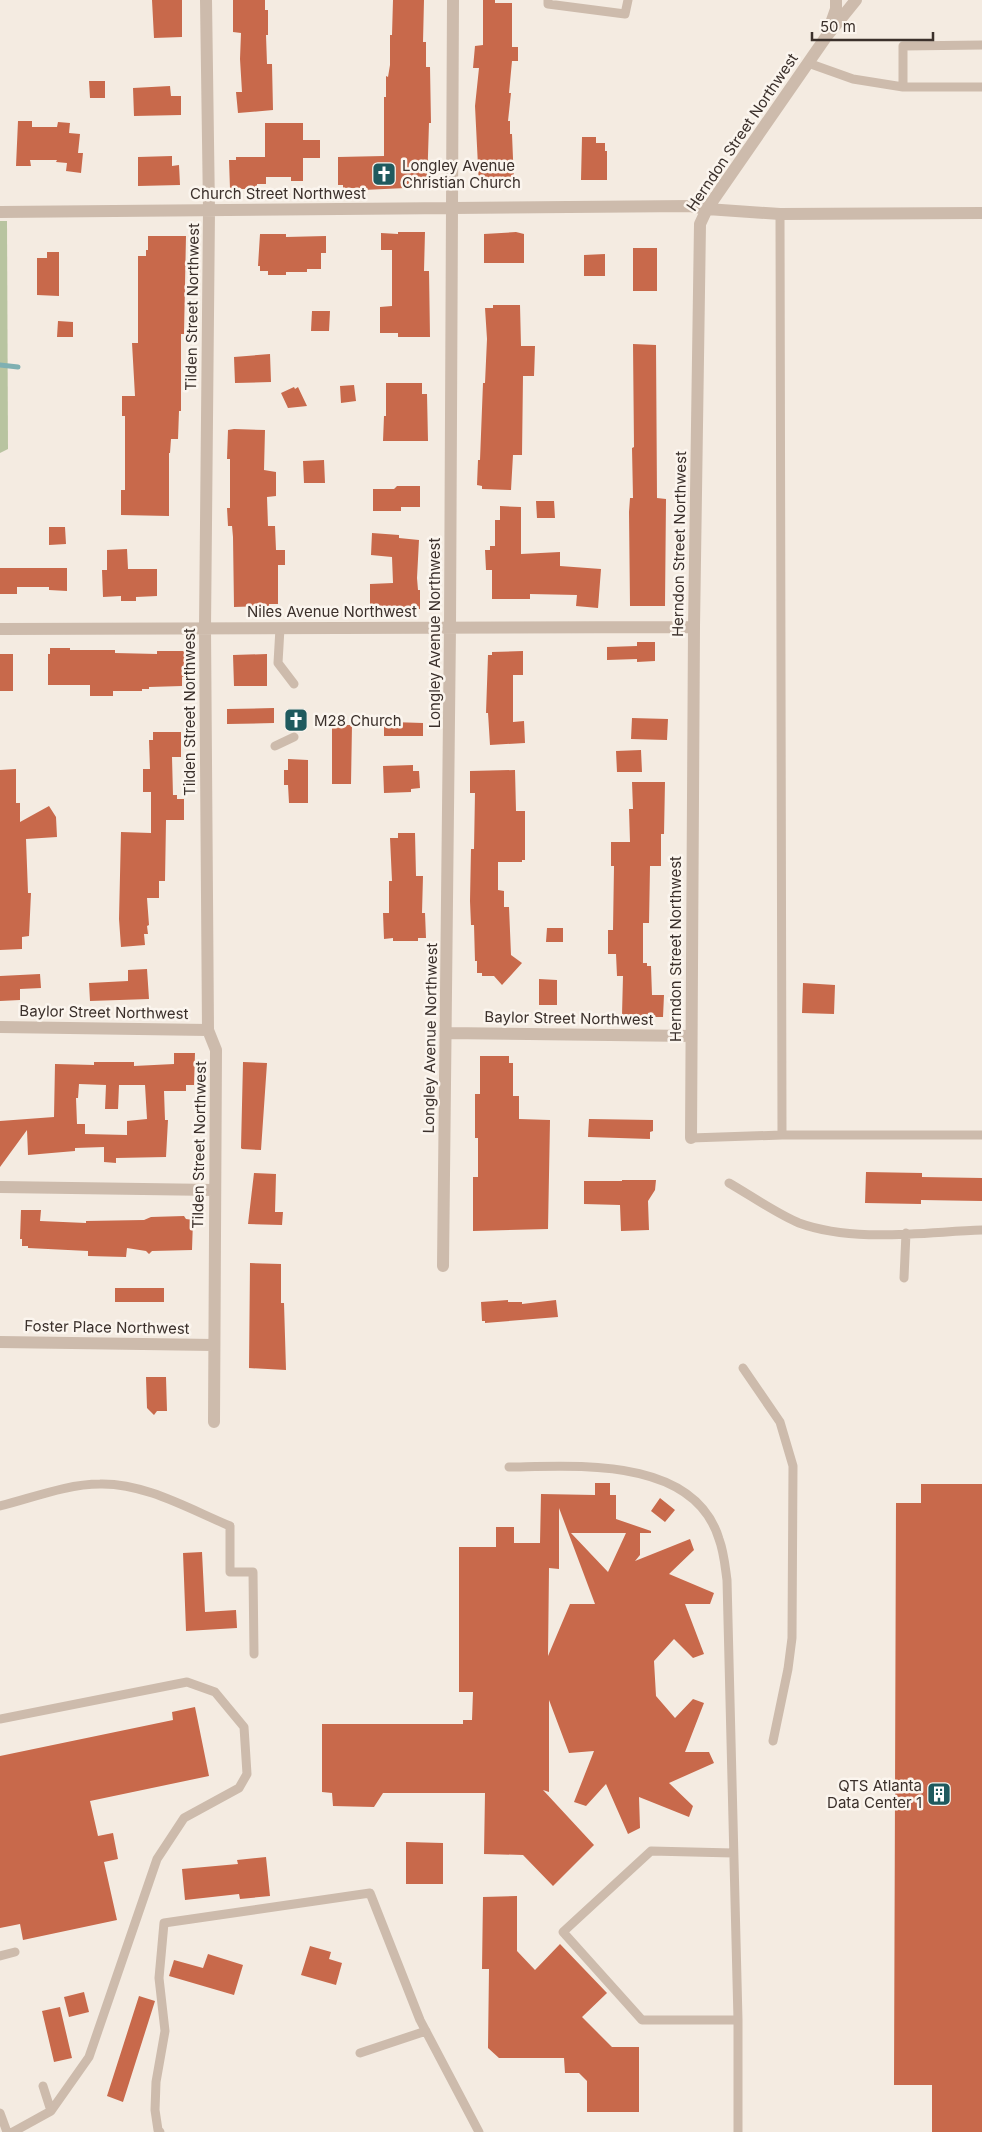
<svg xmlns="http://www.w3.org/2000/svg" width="982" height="2132" viewBox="0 0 982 2132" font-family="Inter,sans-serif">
<rect width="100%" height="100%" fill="#f4ebe1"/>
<path fill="#b8c4a0" d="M 0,221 L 7,221 L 8,449 L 0,453 Z"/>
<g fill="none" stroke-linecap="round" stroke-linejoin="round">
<path stroke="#7fb0b2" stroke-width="5" d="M 0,365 L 18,367"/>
</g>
<path fill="#c8694b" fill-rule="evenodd" d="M 152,0 L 182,0 L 182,37 L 154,38 Z
M 233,0 L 265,0 L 265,10 L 268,10 L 268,35 L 266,35 L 267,64 L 272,64 L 273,110 L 238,113 L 236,92 L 242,92 L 240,59 L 241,33 L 233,32 Z
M 393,0 L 424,0 L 423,42 L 426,42 L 426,67 L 430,67 L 431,123 L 429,123 L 427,187 L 363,190 L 363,188 L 343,188 L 343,185 L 338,185 L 338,157 L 384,156 L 384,97 L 386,97 L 386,76 L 388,77 L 390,65 L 390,35 L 392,35 Z
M 483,0 L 495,0 L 495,3 L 512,3 L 512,47 L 518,47 L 518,61 L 512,61 L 509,93 L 511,93 L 508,121 L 510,121 L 510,134 L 512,134 L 514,183 L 503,183 L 503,185 L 479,186 L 475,106 L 479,68 L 473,68 L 475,46 L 483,45 Z
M 89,81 L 105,81 L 105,98 L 90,98 Z
M 170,86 L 171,96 L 181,96 L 181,115 L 134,116 L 133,88 Z
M 18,121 L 32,121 L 32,127 L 57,127 L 58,122 L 70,123 L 69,133 L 80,134 L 78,153 L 83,153 L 81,173 L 66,171 L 67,163 L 56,162 L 57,160 L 30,160 L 31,166 L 16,166 Z
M 265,123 L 303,123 L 303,140 L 320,140 L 320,158 L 303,158 L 303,181 L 291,181 L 291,177 L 266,177 L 266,184 L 257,184 L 257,189 L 230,189 L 229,160 L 236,160 L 236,157 L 265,157 Z
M 582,137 L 596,137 L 596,143 L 605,143 L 605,151 L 607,151 L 607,180 L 581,180 Z
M 172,156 L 172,166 L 179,165 L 180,185 L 138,186 L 138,157 Z
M 398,232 L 425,232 L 424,271 L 429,271 L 430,337 L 398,337 L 398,333 L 380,333 L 380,307 L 392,306 L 392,250 L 381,250 L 381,233 L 398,234 Z
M 516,232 L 524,234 L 524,263 L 484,263 L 484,234 Z
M 260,234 L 286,234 L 286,237 L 326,236 L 326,253 L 321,253 L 321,269 L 307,269 L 307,272 L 286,272 L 286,275 L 268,275 L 268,271 L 260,271 L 260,266 L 258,266 Z
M 148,236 L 186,236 L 184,334 L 181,334 L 181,411 L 179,411 L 178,439 L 171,439 L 170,453 L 169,453 L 169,516 L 121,515 L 121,490 L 125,490 L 125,416 L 122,416 L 122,396 L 135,396 L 132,343 L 138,343 L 138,256 L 146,256 L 146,250 L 148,250 Z
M 633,248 L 657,248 L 657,291 L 633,291 Z
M 47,252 L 59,252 L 59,296 L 37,295 L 37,258 L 47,258 Z
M 605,254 L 605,276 L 584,276 L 584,255 Z
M 493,305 L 520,305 L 521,346 L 535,346 L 534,376 L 523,376 L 522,455 L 513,455 L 511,490 L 482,489 L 482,486 L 477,485 L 478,460 L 480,460 L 483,383 L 485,383 L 487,339 L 485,308 L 493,308 Z
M 312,311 L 330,311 L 329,331 L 311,331 Z
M 58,321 L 73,322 L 73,337 L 57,337 Z
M 633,344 L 656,345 L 657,498 L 666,499 L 665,606 L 630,606 L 629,512 L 630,498 L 633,498 L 632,448 L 634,447 Z
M 270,354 L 271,382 L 235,383 L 234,357 Z
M 386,383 L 422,383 L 422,394 L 427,394 L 428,441 L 383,441 L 384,416 L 386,416 Z
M 354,385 L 356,401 L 341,403 L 340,386 Z
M 294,387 L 295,389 L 298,387 L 307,406 L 288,408 L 281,393 Z
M 234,429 L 265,430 L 264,470 L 276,472 L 276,496 L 267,497 L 268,526 L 275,526 L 276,550 L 285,550 L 285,565 L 278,565 L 278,604 L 269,604 L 269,606 L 234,607 L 233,537 L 232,526 L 228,526 L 227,508 L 230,508 L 230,459 L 227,459 L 228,430 Z
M 324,460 L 325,483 L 304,483 L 303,461 Z
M 397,486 L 420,486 L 420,507 L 401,507 L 401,511 L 373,511 L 373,489 L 394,489 Z
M 536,501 L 554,501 L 555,518 L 537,518 Z
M 500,506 L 521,507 L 521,554 L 560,552 L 560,566 L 601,569 L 598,608 L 576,606 L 577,595 L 530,594 L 530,599 L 492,599 L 492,570 L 486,570 L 485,550 L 490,550 L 490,546 L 495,546 L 495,520 L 500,520 Z
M 49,527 L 65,527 L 66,544 L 49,545 Z
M 372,533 L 399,535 L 399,538 L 419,540 L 417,578 L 418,590 L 420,590 L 420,609 L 370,606 L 370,584 L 393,583 L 392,557 L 371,555 Z
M 127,549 L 128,569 L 157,569 L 157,596 L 136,597 L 136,601 L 121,601 L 121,596 L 103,597 L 102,570 L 107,570 L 107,550 Z
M 0,568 L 67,568 L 67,591 L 49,590 L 49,587 L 17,587 L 17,594 L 0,594 Z
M 637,642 L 655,642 L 655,661 L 637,662 L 637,659 L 607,660 L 607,647 L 637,646 Z
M 50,648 L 70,648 L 70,650 L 115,650 L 115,653 L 157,654 L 157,651 L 185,651 L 185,677 L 182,677 L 182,686 L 149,687 L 149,689 L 142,689 L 142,691 L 113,691 L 113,696 L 90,696 L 90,685 L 48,685 L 48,654 L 50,654 Z
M 523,651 L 523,675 L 513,675 L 513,722 L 524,721 L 525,743 L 490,745 L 488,713 L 486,713 L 488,655 L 492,655 L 492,652 Z
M 0,654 L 13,654 L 13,691 L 0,691 Z
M 267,654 L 267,686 L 234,686 L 233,655 Z
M 274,708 L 274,723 L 227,724 L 227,709 Z
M 632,718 L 668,719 L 667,740 L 631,739 Z
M 392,722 L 423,723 L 423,736 L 384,736 L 384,724 L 392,724 Z
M 332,725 L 352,725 L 351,784 L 332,784 Z
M 153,732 L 181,732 L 181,757 L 172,757 L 173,795 L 177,795 L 177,799 L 184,799 L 184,820 L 166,820 L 165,881 L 159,881 L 159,898 L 147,898 L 149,925 L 147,926 L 148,934 L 144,934 L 145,945 L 121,947 L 119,919 L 121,832 L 151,833 L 151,792 L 143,792 L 143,769 L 150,769 L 149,740 L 153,740 Z
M 641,750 L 642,772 L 617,772 L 616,751 Z
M 288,759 L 308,760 L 308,803 L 289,803 L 288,785 L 284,785 L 284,770 L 288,770 Z
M 413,765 L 413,771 L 419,771 L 420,788 L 411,789 L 411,792 L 384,793 L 383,766 Z
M 16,769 L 16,803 L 20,803 L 20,822 L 49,806 L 56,817 L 57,837 L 26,839 L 28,893 L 31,893 L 29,936 L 22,937 L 22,949 L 0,950 L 0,770 Z
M 515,770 L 516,811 L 525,811 L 525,860 L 522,860 L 522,862 L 498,862 L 498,890 L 504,891 L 504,907 L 509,907 L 511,955 L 522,963 L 502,985 L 494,976 L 482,976 L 482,973 L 477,973 L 477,961 L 475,961 L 474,925 L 471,925 L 470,901 L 471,849 L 474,849 L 475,793 L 470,793 L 470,771 Z
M 632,782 L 665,782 L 664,834 L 661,834 L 661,866 L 650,866 L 649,923 L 643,923 L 643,963 L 647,963 L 647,966 L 651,966 L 652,995 L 664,995 L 663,1017 L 636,1017 L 636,1015 L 622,1015 L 623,976 L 617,976 L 616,954 L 608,954 L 608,930 L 613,930 L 614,866 L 611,866 L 611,842 L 630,842 L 629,809 L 633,809 Z
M 398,833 L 415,833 L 416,876 L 423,876 L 422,913 L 425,913 L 426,938 L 418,938 L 418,941 L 393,941 L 393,938 L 384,939 L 383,913 L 389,913 L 389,881 L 392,881 L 390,838 L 398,838 Z
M 547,928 L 563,928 L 563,942 L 546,942 Z
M 147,969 L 149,999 L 90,1001 L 89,983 L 128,981 L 128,970 Z
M 40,974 L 41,988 L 20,989 L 20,1000 L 0,1001 L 0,976 Z
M 539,979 L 557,980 L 557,1005 L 539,1005 Z
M 803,983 L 835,985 L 834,1014 L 802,1013 Z
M 174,1053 L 195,1053 L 194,1085 L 186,1085 L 186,1091 L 164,1091 L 165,1120 L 168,1120 L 166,1157 L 116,1158 L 116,1163 L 104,1162 L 104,1147 L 75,1148 L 75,1151 L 28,1155 L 27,1130 L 0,1167 L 0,1121 L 54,1117 L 55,1064 L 94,1065 L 94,1062 L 134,1062 L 134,1066 L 174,1064 ZM 79,1084 L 106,1085 L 105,1109 L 118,1109 L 119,1085 L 145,1085 L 147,1119 L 127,1121 L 127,1135 L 85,1134 L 85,1124 L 77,1124 L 76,1098 L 78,1098 Z
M 480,1056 L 509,1056 L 509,1063 L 513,1063 L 513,1096 L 519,1096 L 519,1119 L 550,1120 L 548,1229 L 473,1231 L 473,1177 L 478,1177 L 478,1138 L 475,1138 L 475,1094 L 480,1094 Z
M 243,1062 L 267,1063 L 261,1150 L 242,1149 L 241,1148 Z
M 589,1119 L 653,1120 L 653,1131 L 650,1132 L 650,1139 L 588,1137 Z
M 866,1172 L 922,1173 L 922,1177 L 982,1178 L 982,1201 L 921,1200 L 921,1204 L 865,1203 Z
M 254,1173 L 276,1174 L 275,1212 L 283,1212 L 282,1225 L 248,1224 Z
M 622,1180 L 656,1180 L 655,1190 L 648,1201 L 649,1230 L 621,1231 L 620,1205 L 584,1204 L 584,1181 L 622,1181 Z
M 21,1210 L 41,1210 L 40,1221 L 86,1223 L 86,1221 L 144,1220 L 151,1217 L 184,1216 L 186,1219 L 193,1220 L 192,1250 L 152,1251 L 149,1254 L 146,1251 L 127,1248 L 126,1257 L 88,1256 L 88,1251 L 28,1248 L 28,1246 L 22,1246 L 22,1239 L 20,1239 Z
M 250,1263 L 281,1264 L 281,1303 L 284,1303 L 286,1370 L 249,1368 Z
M 115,1288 L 164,1288 L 164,1302 L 115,1302 Z
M 508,1300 L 508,1302 L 522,1302 L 522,1304 L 556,1300 L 558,1317 L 485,1323 L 485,1321 L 482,1321 L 481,1302 Z
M 146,1377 L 166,1377 L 167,1411 L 157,1411 L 154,1415 L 147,1408 Z
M 595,1483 L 610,1483 L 610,1495 L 616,1495 L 616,1519 L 651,1531 L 651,1533 L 640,1533 L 640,1555 L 635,1561 L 690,1539 L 694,1550 L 669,1574 L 714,1593 L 710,1604 L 685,1604 L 704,1654 L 693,1658 L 674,1639 L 654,1661 L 656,1696 L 675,1718 L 693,1699 L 704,1703 L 685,1752 L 709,1752 L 714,1763 L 669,1783 L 693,1806 L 689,1817 L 639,1797 L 640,1828 L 628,1834 L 606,1784 L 586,1806 L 574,1802 L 594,1751 L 569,1753 L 549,1700 L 549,1792 L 543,1790 L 594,1845 L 553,1886 L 523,1855 L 484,1854 L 485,1793 L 383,1793 L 374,1807 L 333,1806 L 332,1793 L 322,1792 L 322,1724 L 463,1724 L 463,1720 L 472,1720 L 473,1692 L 459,1692 L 459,1547 L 496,1547 L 496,1527 L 514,1527 L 514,1543 L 540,1543 L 541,1494 L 595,1495 ZM 559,1508 L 595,1604 L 570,1604 L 548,1656 L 549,1568 L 559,1569 ZM 571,1533 L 626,1533 L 608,1572 Z
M 921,1484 L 982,1484 L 982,2132 L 932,2132 L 932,2085 L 894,2085 L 896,1503 L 921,1503 Z
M 660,1498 L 675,1510 L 665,1522 L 651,1511 Z
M 202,1552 L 205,1612 L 236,1610 L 237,1628 L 186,1631 L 183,1553 Z
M 195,1707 L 209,1776 L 90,1801 L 98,1836 L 113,1833 L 118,1859 L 104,1862 L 117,1920 L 23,1940 L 20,1924 L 0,1928 L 0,1756 L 173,1720 L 172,1712 Z
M 406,1842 L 443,1843 L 443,1884 L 406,1884 Z
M 266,1857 L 270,1896 L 240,1899 L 239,1894 L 185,1900 L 182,1869 L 238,1864 L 237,1860 Z
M 517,1896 L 517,1951 L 535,1970 L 560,1944 L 607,1993 L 582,2017 L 612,2047 L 639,2047 L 639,2112 L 587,2112 L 587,2081 L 579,2073 L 565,2073 L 564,2058 L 499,2058 L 488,2048 L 489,1969 L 482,1969 L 483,1897 Z
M 310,1946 L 331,1952 L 329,1959 L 342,1963 L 336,1985 L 301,1975 Z
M 208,1954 L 243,1965 L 234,1995 L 169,1976 L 174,1960 L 203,1968 Z
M 84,1992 L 89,2012 L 69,2017 L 64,1997 Z
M 139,1996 L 155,2001 L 123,2102 L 107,2096 Z
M 60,2007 L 72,2058 L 54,2062 L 42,2011 Z"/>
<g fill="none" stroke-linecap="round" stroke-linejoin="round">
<path stroke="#cdbbac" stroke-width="9" d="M 548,0 L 548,4 L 625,14 L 628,0
M 808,63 L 853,79 L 903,87 L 982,87
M 903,87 L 903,46 L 982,45
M 780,214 L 782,1135
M 280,628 L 278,663 L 294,684
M 275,746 L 294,737
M 691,1138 L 782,1135 L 982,1135
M 729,1183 C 750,1195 777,1214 799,1223 C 854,1243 924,1232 982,1230
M 904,1278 L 906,1233
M 743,1368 L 780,1422 L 793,1466 L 792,1638 L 788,1669 L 773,1741
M 509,1467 C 576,1466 694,1456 719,1539 C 724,1552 725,1566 727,1580 L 738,2020 L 738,2132
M 0,1506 C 32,1498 67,1484 100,1484 C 145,1483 189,1509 230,1526 L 230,1572 L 253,1572 L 254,1654
M 0,1719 L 187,1682 L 215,1692 L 244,1727 L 247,1774 L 239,1788 L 184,1818 L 157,1859 L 89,2057 L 51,2111 L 13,2132
M 733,1853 L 651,1851 L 563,1932 L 642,2020 L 738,2020
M 0,1956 L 15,1952
M 360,2053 L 426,2031
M 43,2086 L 51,2111
M 0,2113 L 7,2132
M 160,2132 L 158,2130 L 155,2110 L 156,2082 L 165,2031 L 159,1978 L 164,1923 L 370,1893 L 420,2020 L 479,2132"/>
<path stroke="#cdbbac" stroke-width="12" d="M 206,0 L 209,210 L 205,628 L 208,1030 L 216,1050 L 214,1422
M 830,26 L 836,9 L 836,0
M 0,212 L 690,206 L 707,209 L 780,214 L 982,213
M 0,629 L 694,627
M 0,1027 L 208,1030
M 446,1033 L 691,1036
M 691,1138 L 694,627 L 700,224 L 707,209 L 826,37 L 856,0
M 0,1187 L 214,1190
M 443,1266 L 450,627 L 453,0
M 0,1342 L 214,1345"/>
</g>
<defs>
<g id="church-square" transform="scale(1.25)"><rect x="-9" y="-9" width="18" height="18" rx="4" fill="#1f5a5e" stroke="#fbf5ee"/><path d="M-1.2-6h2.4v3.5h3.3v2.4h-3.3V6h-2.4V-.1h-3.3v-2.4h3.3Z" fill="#fff"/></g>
<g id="building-square" transform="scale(1.25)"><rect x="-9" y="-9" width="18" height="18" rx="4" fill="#1f5a5e" stroke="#fbf5ee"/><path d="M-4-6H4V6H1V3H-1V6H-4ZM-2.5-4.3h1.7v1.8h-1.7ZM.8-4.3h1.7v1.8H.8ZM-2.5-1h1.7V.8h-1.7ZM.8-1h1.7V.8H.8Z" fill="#fff"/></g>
</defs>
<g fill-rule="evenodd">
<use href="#church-square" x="384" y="174"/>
<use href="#church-square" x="296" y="720"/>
<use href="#building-square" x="939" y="1794"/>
</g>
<g text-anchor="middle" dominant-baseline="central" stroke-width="5" stroke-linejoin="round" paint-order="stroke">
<g font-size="15" fill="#3b302b" stroke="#fbf5ee">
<text transform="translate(742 132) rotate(-56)">Herndon Street Northwest</text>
<text x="278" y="193">Church Street Northwest</text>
<text transform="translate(192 307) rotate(-89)">Tilden Street Northwest</text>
<text transform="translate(679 544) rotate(-89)">Herndon Street Northwest</text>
<text x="332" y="611">Niles Avenue Northwest</text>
<text transform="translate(434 633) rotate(-90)">Longley Avenue Northwest</text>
<text transform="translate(189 712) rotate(-90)">Tilden Street Northwest</text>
<text transform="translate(675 949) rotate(-90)">Herndon Street Northwest</text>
<text transform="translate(104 1012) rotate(1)">Baylor Street Northwest</text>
<text transform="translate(569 1018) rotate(1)">Baylor Street Northwest</text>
<text transform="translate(430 1038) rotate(-89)">Longley Avenue Northwest</text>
<text transform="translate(199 1145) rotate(-89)">Tilden Street Northwest</text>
<text transform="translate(107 1327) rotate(1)">Foster Place Northwest</text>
</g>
<g font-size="15" fill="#3b302b" stroke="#fbf5ee" text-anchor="start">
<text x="402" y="165">Longley Avenue<tspan x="402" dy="17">Christian Church</tspan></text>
<text x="314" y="720">M28 Church</text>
<text x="922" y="1785" text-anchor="end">QTS Atlanta<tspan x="922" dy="17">Data Center 1</tspan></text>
</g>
</g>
<path d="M812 32v8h121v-8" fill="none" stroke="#3b302b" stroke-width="2.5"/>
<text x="820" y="32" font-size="15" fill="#3b302b" stroke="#fbf5ee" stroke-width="4" paint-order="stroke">50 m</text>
</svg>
